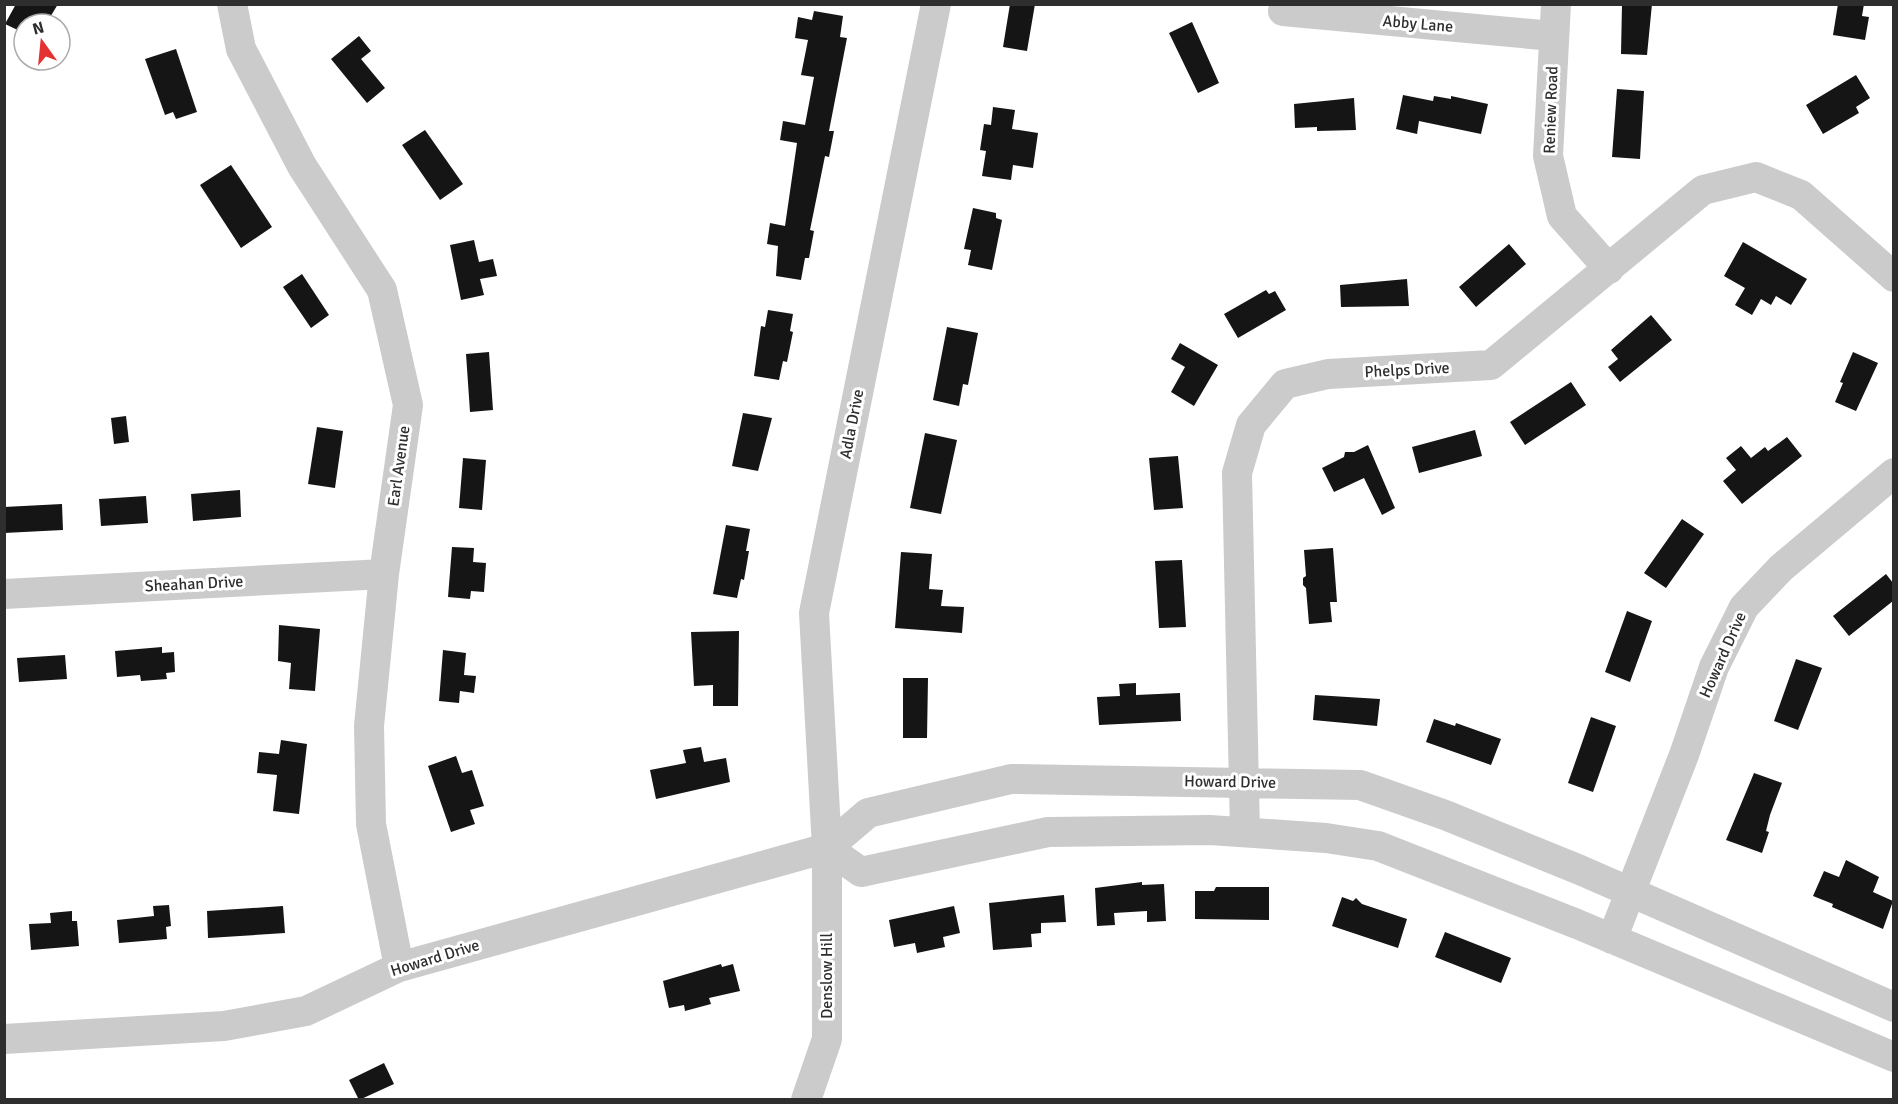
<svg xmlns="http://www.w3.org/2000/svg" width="1898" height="1104" viewBox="0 0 1898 1104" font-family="Signika,sans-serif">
<rect width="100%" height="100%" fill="#fff"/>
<path fill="#151515" d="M 16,4 L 58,4 L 46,24 L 24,24 L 24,33 L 5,24 Z
M 1010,4 L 1035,4 L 1027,51 L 1003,47 Z
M 1622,4 L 1652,4 L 1647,55 L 1621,54 Z
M 1838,4 L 1864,4 L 1862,16 L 1869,17 L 1865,40 L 1833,35 Z
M 814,11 L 843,16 L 840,37 L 847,38 L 829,131 L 834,131 L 829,157 L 825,156 L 810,230 L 814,231 L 809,258 L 805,258 L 801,280 L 776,276 L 778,246 L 767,244 L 770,223 L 785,226 L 797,143 L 780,140 L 783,121 L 805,125 L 814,77 L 801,75 L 808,40 L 795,38 L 798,17 L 812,20 Z
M 1192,22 L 1219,83 L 1198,93 L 1169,33 Z
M 359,36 L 371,51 L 361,59 L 385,88 L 367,103 L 331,59 Z
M 176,49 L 197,112 L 176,119 L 173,112 L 165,115 L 145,59 Z
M 1856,75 L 1870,98 L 1856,107 L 1859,113 L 1823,134 L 1806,105 Z
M 1617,89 L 1644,91 L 1640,159 L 1612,157 Z
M 1403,95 L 1433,101 L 1434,96 L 1451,99 L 1451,96 L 1488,104 L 1481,134 L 1419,121 L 1417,134 L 1396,129 Z
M 1354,98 L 1356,130 L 1317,131 L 1317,127 L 1295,128 L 1294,104 Z
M 993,107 L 1015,110 L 1012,129 L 1038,133 L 1033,168 L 1013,165 L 1011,180 L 982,176 L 986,151 L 980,150 L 984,124 L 991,125 Z
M 425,130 L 463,184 L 440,200 L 402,145 Z
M 231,165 L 272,227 L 241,248 L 200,185 Z
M 973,208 L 996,213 L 996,218 L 1002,220 L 992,270 L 968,265 L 971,250 L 964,249 Z
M 474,240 L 479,262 L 493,259 L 497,276 L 480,279 L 484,295 L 461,300 L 450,245 Z
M 1743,242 L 1807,279 L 1791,305 L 1776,296 L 1771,305 L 1761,299 L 1752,315 L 1735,305 L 1745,288 L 1724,276 Z
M 1509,244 L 1526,264 L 1476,307 L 1459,287 Z
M 302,274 L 329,315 L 311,328 L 283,287 Z
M 1407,279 L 1409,306 L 1341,307 L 1340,285 Z
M 1266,290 L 1269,294 L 1275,291 L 1286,310 L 1238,338 L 1224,314 Z
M 768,310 L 793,314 L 790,331 L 793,332 L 787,362 L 783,361 L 779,380 L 754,376 L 761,326 L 765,327 Z
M 1651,315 L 1672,340 L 1620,382 L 1608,367 L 1618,359 L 1611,350 Z
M 947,327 L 978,333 L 968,385 L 963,384 L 959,406 L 933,400 Z
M 1180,343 L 1218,365 L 1194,406 L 1171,392 L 1185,367 L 1171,359 Z
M 489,352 L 493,410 L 470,412 L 466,354 Z
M 1853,352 L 1878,363 L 1856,411 L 1835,402 L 1843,383 L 1840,382 Z
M 1571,382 L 1586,405 L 1525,445 L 1510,422 Z
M 743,413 L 772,418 L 758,471 L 732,466 Z
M 126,416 L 129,442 L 114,444 L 111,418 Z
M 317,427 L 343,431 L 335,488 L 308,484 Z
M 1475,430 L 1482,456 L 1419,473 L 1412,447 Z
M 925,433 L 957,440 L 941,514 L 910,508 Z
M 1787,437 L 1802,456 L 1742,504 L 1723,481 L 1736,470 L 1726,458 L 1741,446 L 1751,458 L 1765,447 L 1768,451 Z
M 1368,445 L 1395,508 L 1382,515 L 1364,478 L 1334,492 L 1322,468 L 1344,457 L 1345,452 L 1354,452 Z
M 1178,456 L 1183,508 L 1154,510 L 1149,458 Z
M 463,458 L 486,460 L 482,510 L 459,508 Z
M 240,490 L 241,517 L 193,521 L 191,494 Z
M 146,496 L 148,523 L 101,526 L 99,499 Z
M 62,504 L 63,530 L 4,533 L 4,507 Z
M 1682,519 L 1704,534 L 1666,588 L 1644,573 Z
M 726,525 L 750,529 L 746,551 L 749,551 L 744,580 L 741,579 L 737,598 L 713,594 Z
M 452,547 L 474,548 L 473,562 L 486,563 L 484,592 L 471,591 L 470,599 L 448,597 Z
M 1333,548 L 1337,602 L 1330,602 L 1332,622 L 1309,624 L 1306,588 L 1303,585 L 1303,578 L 1306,576 L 1304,550 Z
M 901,552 L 932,554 L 929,589 L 943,590 L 941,606 L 964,607 L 962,633 L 895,628 Z
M 1182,560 L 1186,627 L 1159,628 L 1155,561 Z
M 1886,574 L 1893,583 L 1893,601 L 1849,636 L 1833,616 Z
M 1627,611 L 1652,621 L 1630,682 L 1605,672 Z
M 279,625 L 320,629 L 315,691 L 289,689 L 291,663 L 278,661 Z
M 739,631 L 738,706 L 713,706 L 713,685 L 694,686 L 691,632 Z
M 162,647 L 162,653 L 174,652 L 175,672 L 166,673 L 167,679 L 141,681 L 140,675 L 117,677 L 115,651 Z
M 443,650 L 466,653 L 464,675 L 476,676 L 474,693 L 460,691 L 459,703 L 439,701 Z
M 65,655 L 67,679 L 19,682 L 17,658 Z
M 1796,659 L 1822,668 L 1798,730 L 1774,721 Z
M 903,678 L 928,678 L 927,738 L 903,738 Z
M 1136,683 L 1136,695 L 1180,693 L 1181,721 L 1099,725 L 1097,697 L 1120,696 L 1119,684 Z
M 1315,695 L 1380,699 L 1377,726 L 1313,720 Z
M 1591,717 L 1616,726 L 1593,792 L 1568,783 Z
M 1434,719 L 1455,726 L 1456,723 L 1501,739 L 1491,765 L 1426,742 Z
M 281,740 L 307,744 L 299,814 L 273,811 L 277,775 L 257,773 L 259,752 L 279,754 Z
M 701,747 L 704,762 L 726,758 L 730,782 L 656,799 L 650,770 L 686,763 L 683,750 Z
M 456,756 L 462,773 L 472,770 L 484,806 L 470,810 L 475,824 L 451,832 L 428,766 Z
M 1754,773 L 1782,783 L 1770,815 L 1766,831 L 1769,832 L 1762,853 L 1726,840 Z
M 1846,860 L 1879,877 L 1873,892 L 1893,901 L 1883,929 L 1832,907 L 1833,904 L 1813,896 L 1824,871 L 1839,877 Z
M 1142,882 L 1142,885 L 1164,884 L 1166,921 L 1147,922 L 1147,911 L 1114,913 L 1115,925 L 1097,926 L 1095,888 Z
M 1216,887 L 1269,887 L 1269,920 L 1195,919 L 1195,891 L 1214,891 Z
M 1064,895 L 1066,922 L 1041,923 L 1041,933 L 1031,934 L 1032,947 L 993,950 L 989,903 Z
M 1342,897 L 1353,901 L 1356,898 L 1362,904 L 1407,919 L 1398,948 L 1332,926 Z
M 169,905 L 171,926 L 166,927 L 167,939 L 119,943 L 117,920 L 154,916 L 153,906 Z
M 283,906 L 285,933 L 208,938 L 207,911 Z
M 954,906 L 960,933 L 943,937 L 945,947 L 917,953 L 915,943 L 894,947 L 889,920 Z
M 72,911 L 72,921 L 77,921 L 79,946 L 31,950 L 29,924 L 51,923 L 50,913 Z
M 1445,932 L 1511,958 L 1501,983 L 1435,957 Z
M 721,964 L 722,967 L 733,964 L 740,991 L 709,998 L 711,1004 L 685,1011 L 684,1005 L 669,1008 L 663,981 Z
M 384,1063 L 394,1084 L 359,1100 L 349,1080 Z"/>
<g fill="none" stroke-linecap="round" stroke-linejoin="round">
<path stroke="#cbcbcb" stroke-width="30" d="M 232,4 L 241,49 L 302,166 L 382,290 L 408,405 L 384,574 L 369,726 L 371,824 L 399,967
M 1556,4 L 1548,156 L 1562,216 L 1609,269
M 1283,11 L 1553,36
M 4,594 L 384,574
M 1245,832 L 1237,473 L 1251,425 L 1285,384 L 1328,374 L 1491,365 L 1703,190 L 1756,177 L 1801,195 L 1894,277
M 827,848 L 861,872 L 1048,832 L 1210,830 L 1326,838 L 1378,846 L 1577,924 L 1894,1057
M 1612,939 L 1684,755 L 1714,667 L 1744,607 L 1781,568 L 1894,473
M 4,1039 L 224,1026 L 306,1011 L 399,967 L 827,848 L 868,813 L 1011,779 L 1360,785 L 1445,815 L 1580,870 L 1894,1007
M 806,1100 L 827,1039 L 827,848 L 814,613 L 936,4"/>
</g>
<g text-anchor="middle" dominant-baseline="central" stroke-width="6" stroke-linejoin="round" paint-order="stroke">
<g font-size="16" fill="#2e2e2e" stroke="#fff">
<text transform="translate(1418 24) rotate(5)">Abby Lane</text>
<text transform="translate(1551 110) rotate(-88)">Reniew Road</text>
<text transform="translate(1407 370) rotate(-3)">Phelps Drive</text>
<text transform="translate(852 424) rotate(-79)">Adla Drive</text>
<text transform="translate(399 466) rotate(-82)">Earl Avenue</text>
<text transform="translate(194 584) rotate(-3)">Sheahan Drive</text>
<text transform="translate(1723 655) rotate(-66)">Howard Drive</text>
<text transform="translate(1230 782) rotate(1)">Howard Drive</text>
<text transform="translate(435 958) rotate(-17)">Howard Drive</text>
<text transform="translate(827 976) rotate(-90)">Denslow Hill</text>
</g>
</g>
<rect width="1898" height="1104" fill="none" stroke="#2e2e2e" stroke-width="12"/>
<g transform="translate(42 42) rotate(345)"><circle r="28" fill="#ffffff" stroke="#ababab" stroke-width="1.5"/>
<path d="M0-4.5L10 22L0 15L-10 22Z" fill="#e43132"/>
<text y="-9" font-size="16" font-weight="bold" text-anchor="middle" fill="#2e2e2e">N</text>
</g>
</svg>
